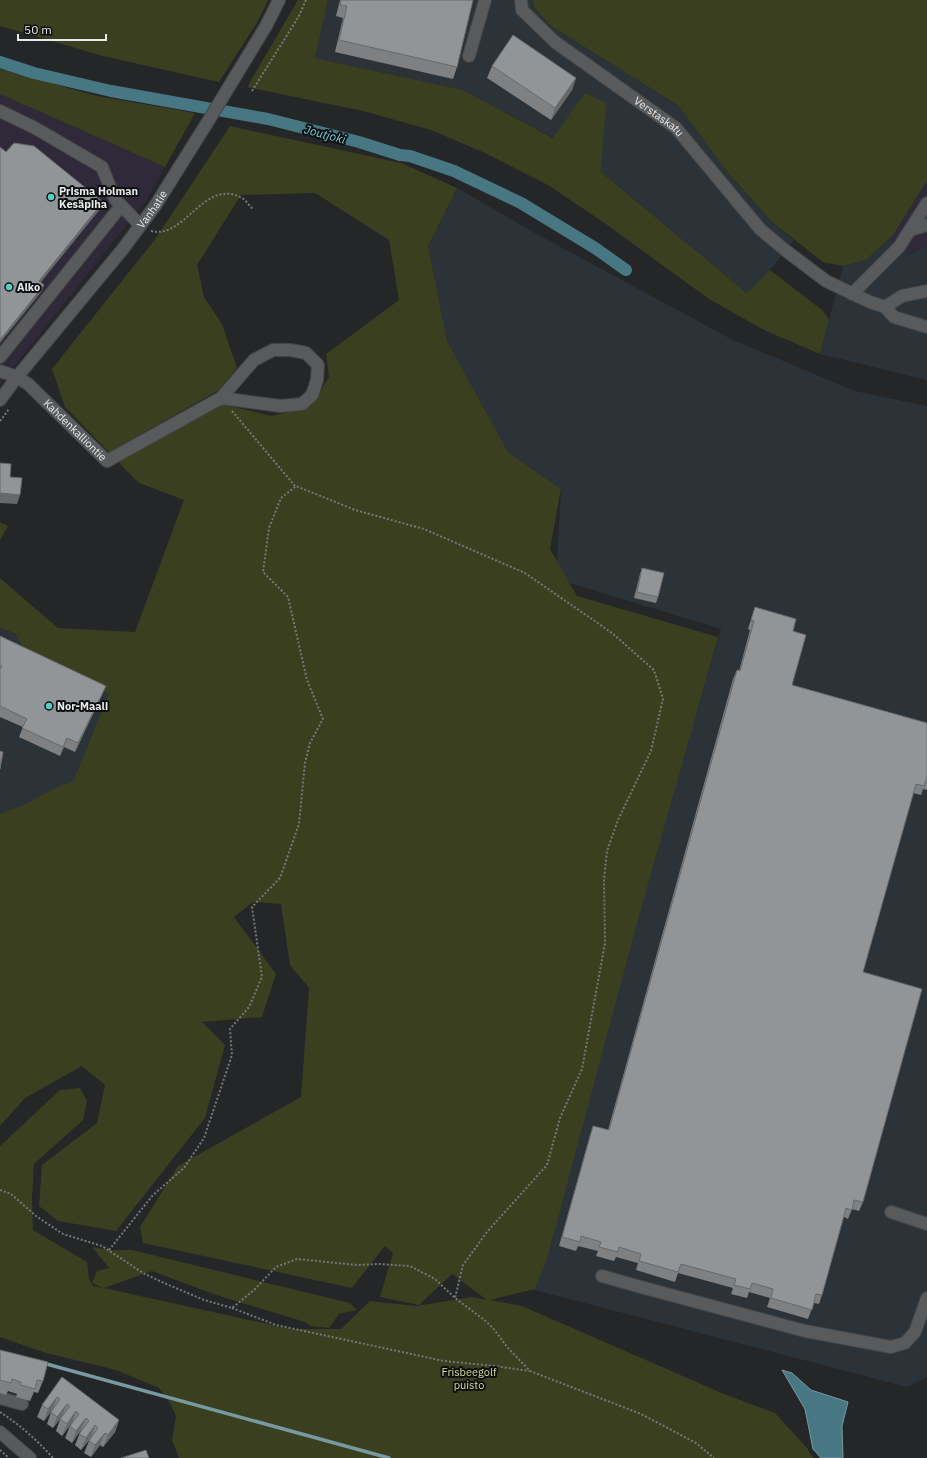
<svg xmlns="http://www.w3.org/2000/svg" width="927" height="1458" viewBox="0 0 927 1458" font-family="'IBM Plex Sans',sans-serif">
<rect width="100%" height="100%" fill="#242628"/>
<path fill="#302939" d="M 0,94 L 165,167 L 145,202 L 0,384 Z
M 927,181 L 927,246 L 907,255 L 890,238 L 893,235 Z"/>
<path fill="#2b3238" d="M 328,0 L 533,0 L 534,7 L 551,26 L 679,106 L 724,168 L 771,221 L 794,240 L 770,270 L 747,293 L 571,147 L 463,90 L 315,58 Z
M 457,188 L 535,233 L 733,340 L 855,391 L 927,406 L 927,1377 L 907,1387 L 523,1287 L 721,629 L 556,579 L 561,489 L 508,452 L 447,341 L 428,246 Z
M 890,238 L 908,255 L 927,246 L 927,380 L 820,354 L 843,266 L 866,260 Z
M 0,628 L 136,683 L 0,1042 Z"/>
<path fill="#3a3f1f" d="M 0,0 L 268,0 L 258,21 L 219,82 L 103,56 L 0,26 Z
M 298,0 L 328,0 L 315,58 L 463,90 L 553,138 L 585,93 L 606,103 L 601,172 L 747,293 L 770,270 L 822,310 L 829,319 L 820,354 L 764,330 L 709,299 L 603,222 L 548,185 L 485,153 L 431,130 L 363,111 L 247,87 Z
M 533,0 L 927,0 L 927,181 L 893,235 L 866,260 L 843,266 L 823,262 L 771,221 L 724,168 L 679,106 L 551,26 L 534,7 Z
M 0,69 L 97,96 L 195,113 L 165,167 L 0,94 Z
M 230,126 L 401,163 L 457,188 L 428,246 L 447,341 L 508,452 L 561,489 L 550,549 L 577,596 L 718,637 L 639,916 L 548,1255 L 535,1289 L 490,1300 L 522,1306 L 724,1394 L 775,1413 L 807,1448 L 813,1458 L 179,1458 L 172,1440 L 176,1416 L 171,1405 L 159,1388 L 116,1370 L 46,1353 L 0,1337 L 0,1146 L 60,1090 L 80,1088 L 87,1101 L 83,1120 L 34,1164 L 32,1197 L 33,1230 L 87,1262 L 89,1279 L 93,1286 L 103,1288 L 92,1283 L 97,1271 L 109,1268 L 92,1247 L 109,1250 L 132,1250 L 350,1303 L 357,1310 L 339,1314 L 329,1328 L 311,1326 L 305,1322 L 216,1295 L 152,1271 L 104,1288 L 290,1329 L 341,1329 L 370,1301 L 416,1306 L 472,1297 L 487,1300 L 452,1274 L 419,1305 L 380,1297 L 393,1253 L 385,1246 L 352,1288 L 143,1243 L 140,1227 L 178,1166 L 301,1097 L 309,988 L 290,965 L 281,904 L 253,902 L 234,917 L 276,974 L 262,1017 L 202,1022 L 225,1045 L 205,1118 L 116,1231 L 58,1221 L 39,1206 L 42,1165 L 97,1123 L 105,1085 L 82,1066 L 25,1098 L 0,1126 L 0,814 L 24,805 L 57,787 L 73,782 L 109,694 L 24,650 L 16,634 L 0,628 L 0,578 L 58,628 L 135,632 L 184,500 L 139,483 L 118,462 L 222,404 L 272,416 L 311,406 L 329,377 L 326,354 L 399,300 L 389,240 L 315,193 L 241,195 L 197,265 L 204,297 L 222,324 L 237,368 L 219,390 L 109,452 L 65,407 L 52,369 L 156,238 Z
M 0,522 L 8,526 L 0,540 Z"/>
<path fill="#467783" stroke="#779aa2" d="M 782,1370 L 792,1373 L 811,1390 L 848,1402 L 842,1426 L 843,1458 L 821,1458 L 813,1449 L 805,1409 Z"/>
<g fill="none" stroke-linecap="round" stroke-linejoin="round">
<path stroke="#779aa2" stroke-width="3.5" d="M 43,1363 L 389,1458"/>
<path stroke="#467783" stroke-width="12" d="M 0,62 L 34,73 L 111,91 L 268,119 L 359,142 L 400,155 L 410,156 L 454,171 L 521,203 L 595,248 L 626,270"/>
<g stroke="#424445" stroke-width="14">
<g id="minor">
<path id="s1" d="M 521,0 L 522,10 L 555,42 L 676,128 L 760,229 L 785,250 L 826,281 L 870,302 L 885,307 L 894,317 L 927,327"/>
<path d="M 469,56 L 485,0"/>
<path d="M 0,111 L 35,128 L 102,167 L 115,199 L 140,225"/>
<path d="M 910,230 L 927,225"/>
<path d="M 852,294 L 899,247 L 927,203"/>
<path d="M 885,307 L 902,296 L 927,291"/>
<path d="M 0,357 L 121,206"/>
<path id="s2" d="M 0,371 L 17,377 L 28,384 L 107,461 L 221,398 L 254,360 L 273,350 L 290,350 L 306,353 L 318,365 L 317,380 L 312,395 L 302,404 L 280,406 L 221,398"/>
<path id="s3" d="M 0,400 L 17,377 L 122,250 L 155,206 L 207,123 L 266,26 L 279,0"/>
<path d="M 891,1212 L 927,1224"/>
<path d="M 602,1276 L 637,1286 L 805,1331 L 891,1347 L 905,1343 L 915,1332 L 927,1298"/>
<path d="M 0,1398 L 22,1404"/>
<path d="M 0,1432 L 30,1458"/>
</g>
</g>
<path stroke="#76787a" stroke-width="2" stroke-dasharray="2 2" stroke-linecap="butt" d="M 252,91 L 299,16 L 306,0
M 151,231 C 185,240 204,177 242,198 C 246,200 249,206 253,209
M 232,411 L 295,486
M 0,421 L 9,409
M 0,1190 L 11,1194 L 36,1216 L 63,1234 L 102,1246 L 143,1273 L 164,1283 L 204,1300 L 232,1308 L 254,1290 L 276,1267 L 297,1259 L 357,1265 L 379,1264 L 410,1266 L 435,1279 L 455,1298 L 483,1319 L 493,1328 L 508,1348 L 530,1371 L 641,1414 L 696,1443 L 714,1458
M 109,1250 L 153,1195 L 184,1168 L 204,1138 L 232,1055 L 230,1029 L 249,1007 L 262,977 L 252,907 L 280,878 L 299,824 L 305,763 L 310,743 L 323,719 L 307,680 L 288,597 L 263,572 L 269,528 L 281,498 L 296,486 L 355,510 L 424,529 L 525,573 L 612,633 L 654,670 L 663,699 L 651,751 L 618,820 L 607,851 L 604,879 L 605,943 L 582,1069 L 560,1118 L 547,1165 L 487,1232 L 463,1265 L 455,1298
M 232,1308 L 276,1325 L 444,1361 L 495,1366 L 529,1371
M 0,1412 C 20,1425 37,1440 53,1458
M 0,1450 L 9,1458"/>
<use href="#minor" stroke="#585a5c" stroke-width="12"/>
</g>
<path fill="#7e8082" d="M 340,0 L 473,0 L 457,67 L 453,79 L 335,52 L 343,18 L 336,16 Z
M 492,66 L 576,78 L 572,90 L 551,120 L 487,78 Z
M 642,568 L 658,597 L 656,603 L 634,598 L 640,574 Z
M 755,607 L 793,631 L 792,685 L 927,723 L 927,790 L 923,789 L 921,795 L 913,793 L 863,972 L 863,1202 L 859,1211 L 852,1209 L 848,1219 L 844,1217 L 822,1295 L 819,1304 L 814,1303 L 808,1319 L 767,1307 L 770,1298 L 749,1292 L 747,1298 L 731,1294 L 733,1288 L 678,1273 L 675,1282 L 636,1270 L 638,1263 L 616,1257 L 614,1261 L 596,1256 L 598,1251 L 578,1246 L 576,1251 L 559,1246 L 590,1135 L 593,1126 L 608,1130 L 733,679 L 737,670 L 739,671 L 750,630 L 748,629 Z
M 0,636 L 102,695 L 75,752 L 64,747 L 60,756 L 19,737 L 23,727 L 0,717 Z
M 0,1350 L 43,1381 L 38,1393 L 34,1392 L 30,1401 L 16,1397 L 17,1394 L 8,1391 L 6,1395 L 0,1393 Z
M 62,1377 L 119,1420 L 115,1432 L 103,1447 L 100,1445 L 91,1457 L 84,1453 L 89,1441 L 91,1438 L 81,1450 L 75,1445 L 81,1430 L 72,1443 L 65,1438 L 70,1426 L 72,1423 L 62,1436 L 56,1431 L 60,1419 L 62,1416 L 53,1428 L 47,1424 L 51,1412 L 53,1409 L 44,1421 L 37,1417 L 42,1405 Z"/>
<path fill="#66686a" d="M 576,78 L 572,90 L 551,120 L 555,108 Z
M 103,202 L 101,208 L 37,287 L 39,281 Z
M 44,285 L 42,291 L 0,343 L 0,340 Z
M 0,493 L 20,495 L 17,504 L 0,503 Z
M 106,686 L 102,695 L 75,752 L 78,743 Z
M 67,738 L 64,747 L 60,756 L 63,747 Z
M 57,1397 L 53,1409 L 44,1421 L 48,1409 Z
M 67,1404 L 62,1416 L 53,1428 L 57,1417 Z
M 76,1411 L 72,1423 L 62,1436 L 67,1424 Z
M 86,1418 L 81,1430 L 72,1443 L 76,1431 Z
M 119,1420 L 115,1432 L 103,1447 L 108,1435 Z
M 95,1425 L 91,1437 L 81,1450 L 86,1438 Z
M 105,1433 L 100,1445 L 91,1457 L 95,1445 Z"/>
<path fill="#929597" stroke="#66686a" d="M 341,0 L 473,0 L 457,67 L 339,40 L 347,6 L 340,5 Z
M 513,35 L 576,78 L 555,108 L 492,66 Z
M 14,143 L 34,146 L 103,202 L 39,281 L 44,285 L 0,340 L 0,147 L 6,152 Z
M 0,463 L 11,464 L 10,477 L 22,478 L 20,495 L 0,493 Z
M 642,568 L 664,573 L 658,597 L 637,592 Z
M 755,607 L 796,619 L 793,631 L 806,635 L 792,685 L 927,723 L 927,780 L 926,780 L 924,786 L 916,784 L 863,972 L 922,989 L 863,1202 L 854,1200 L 852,1210 L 846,1208 L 822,1295 L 816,1294 L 812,1310 L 771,1298 L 773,1289 L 752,1283 L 750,1289 L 734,1285 L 736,1279 L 681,1264 L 678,1272 L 639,1261 L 641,1254 L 619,1247 L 618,1252 L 599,1247 L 601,1242 L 581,1236 L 580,1242 L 562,1237 L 593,1126 L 609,1130 L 737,670 L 740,671 L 754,621 L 751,620 Z
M 0,636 L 106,686 L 78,743 L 67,738 L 63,747 L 22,728 L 27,719 L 0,706 L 0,670 L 2,666 L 0,665 Z
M 0,751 L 3,752 L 0,769 Z
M 0,1350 L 48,1362 L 43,1381 L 37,1380 L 35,1389 L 21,1385 L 21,1382 L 12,1379 L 11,1383 L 0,1380 Z
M 62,1377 L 119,1420 L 108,1435 L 105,1433 L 95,1445 L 89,1441 L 98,1428 L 95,1425 L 86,1438 L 79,1434 L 89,1421 L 86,1418 L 76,1431 L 70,1426 L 79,1414 L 76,1411 L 67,1424 L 60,1419 L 70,1406 L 67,1404 L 57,1417 L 51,1412 L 60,1399 L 57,1397 L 48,1409 L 42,1405 Z
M 146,1450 L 149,1458 L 121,1458 Z"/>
<g fill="#57cec2" stroke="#0e0f0f" stroke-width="1.5">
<circle cx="51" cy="197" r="4"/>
<circle cx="9" cy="287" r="4"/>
<circle cx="49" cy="706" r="4"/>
</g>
<g text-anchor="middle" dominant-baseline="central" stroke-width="4" stroke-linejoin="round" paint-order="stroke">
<g font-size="11" fill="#e9eaec" stroke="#0e0f0f">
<text stroke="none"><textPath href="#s1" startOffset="184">Verstaskatu</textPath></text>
<text stroke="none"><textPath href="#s3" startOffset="244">Vanhatie</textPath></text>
<text stroke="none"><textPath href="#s2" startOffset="97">Kahdenkalliontie</textPath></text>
</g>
<g font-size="11" font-weight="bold" fill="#e9eaec" stroke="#0e0f0f" text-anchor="start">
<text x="59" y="191">Prisma Holman<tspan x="59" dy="13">Kesäpiha</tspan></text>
<text x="17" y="287">Alko</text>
<text x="57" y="706">Nor-Maali</text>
</g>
<g font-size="11" fill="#d5df9d" stroke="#0e0f0f">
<text x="469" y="1372">Frisbeegolf<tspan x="469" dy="13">puisto</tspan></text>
</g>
<g font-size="12" font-style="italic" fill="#7acee2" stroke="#0e0f0f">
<text transform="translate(325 134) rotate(15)">Joutjoki</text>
</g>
</g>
<path d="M18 34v6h88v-6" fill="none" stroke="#e9eaec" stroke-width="2"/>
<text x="24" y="34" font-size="12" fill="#e9eaec" stroke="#0e0f0f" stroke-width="3" paint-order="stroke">50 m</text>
</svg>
